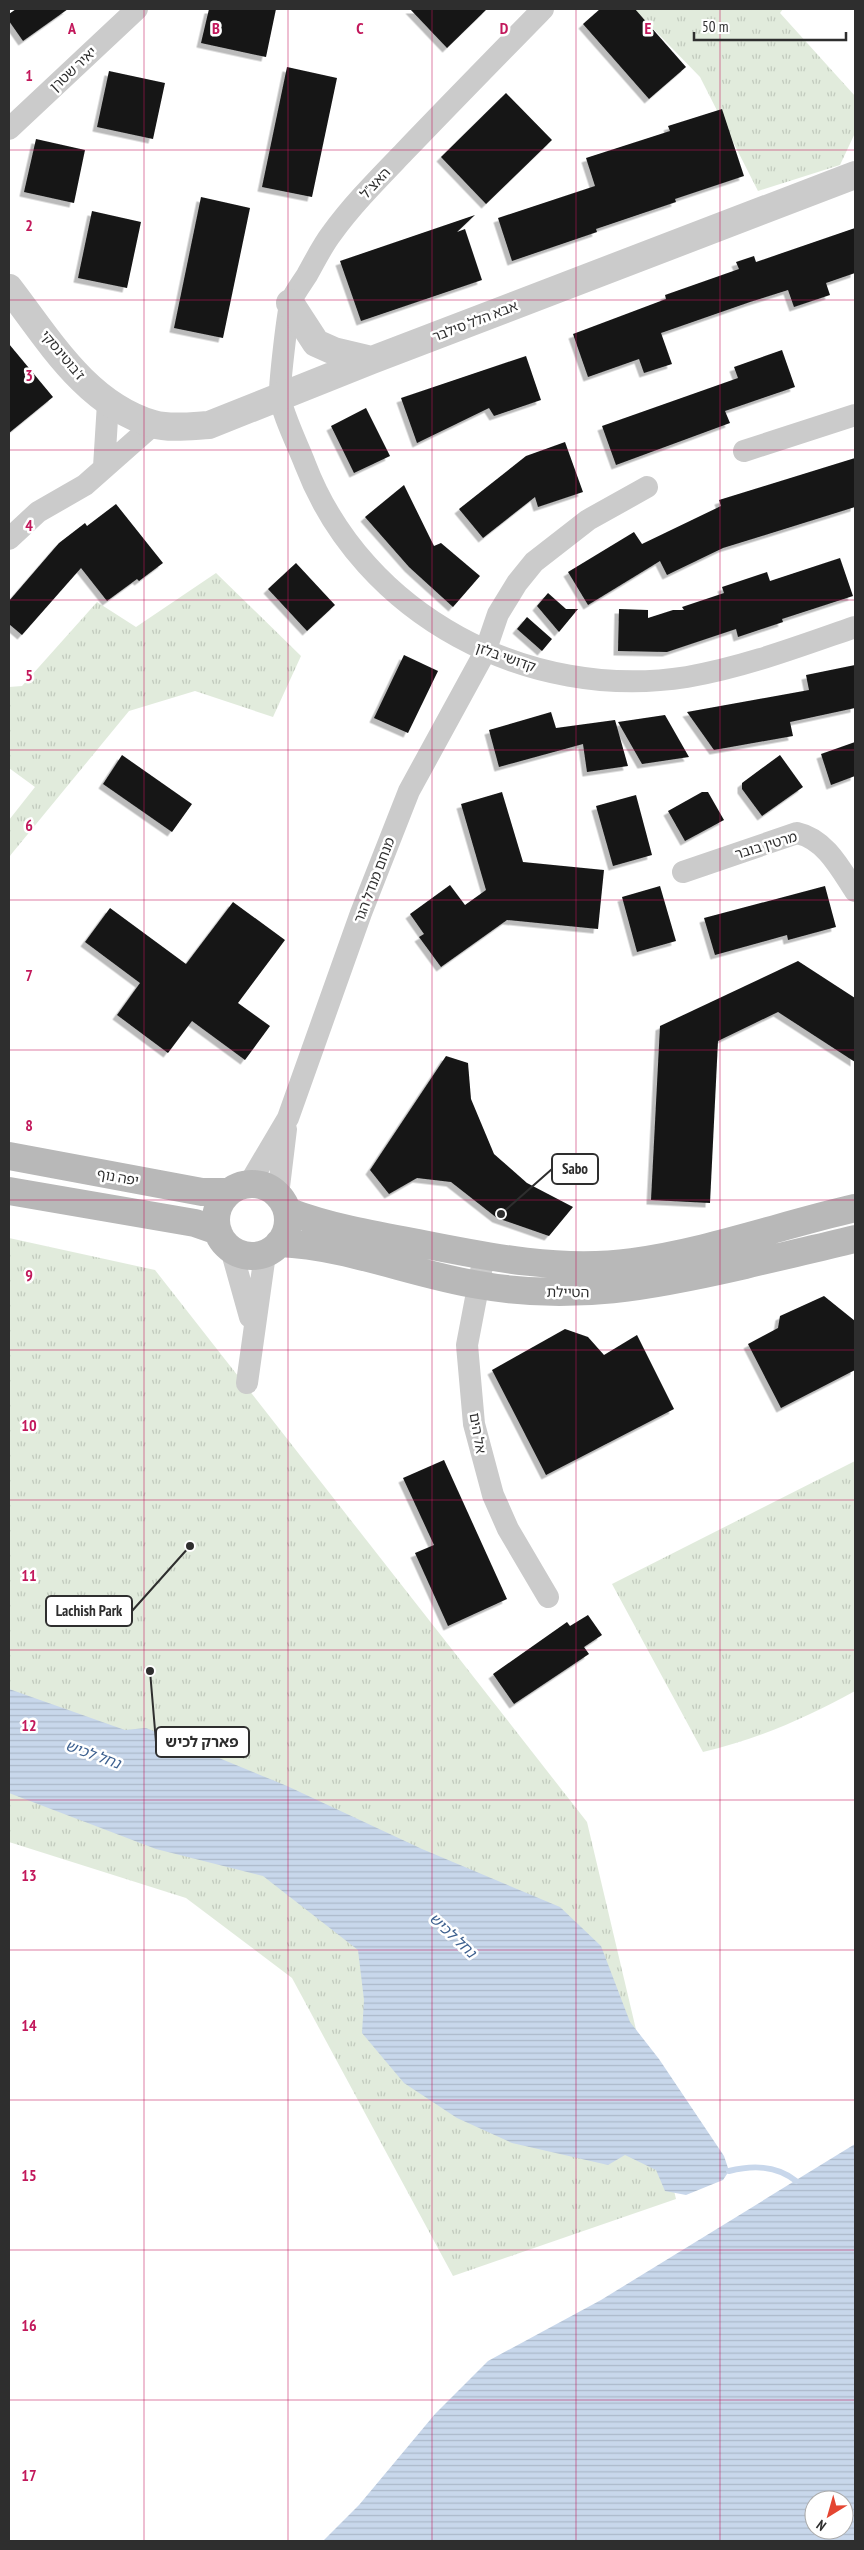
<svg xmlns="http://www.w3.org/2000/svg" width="864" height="2550" viewBox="0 0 864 2550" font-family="'PT Sans Narrow','Noto Sans Hebrew',sans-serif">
<defs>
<pattern id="park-tufts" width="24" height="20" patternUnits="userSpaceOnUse" patternTransform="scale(1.25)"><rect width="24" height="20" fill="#e1ebdc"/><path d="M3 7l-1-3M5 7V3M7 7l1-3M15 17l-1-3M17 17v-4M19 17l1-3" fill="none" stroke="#c1cabd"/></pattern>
<pattern id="water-rules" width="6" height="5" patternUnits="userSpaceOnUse" patternTransform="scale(1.25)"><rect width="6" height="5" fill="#c8d7eb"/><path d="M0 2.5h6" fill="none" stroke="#acb9ca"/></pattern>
<filter id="shadow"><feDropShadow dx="-4.5" dy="4.5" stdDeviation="0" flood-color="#0004"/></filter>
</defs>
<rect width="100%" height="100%" fill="#fff"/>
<path fill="url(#park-tufts)" d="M 634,9 L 783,9 L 780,13 L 855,96 L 855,133 L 840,165 L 758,191 L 700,77 Z
M 216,573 L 301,656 L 273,717 L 195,691 L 129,711 L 9,857 L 9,820 L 35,787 L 9,768 L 9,687 L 22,686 L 97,602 L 136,627 Z
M 9,1238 L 155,1270 L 587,1822 L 676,2199 L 453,2276 L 292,1978 L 186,1898 L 9,1842 Z
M 855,1461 L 855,1691 C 806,1718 758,1739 703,1752 L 612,1584 Z"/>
<path fill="url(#water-rules)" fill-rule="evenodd" d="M 9,1689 L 125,1730 L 146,1728 L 287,1786 L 422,1849 L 560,1907 L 601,1946 L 630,2022 L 659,2059 L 724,2156 L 729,2171 L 723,2180 L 686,2195 L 665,2191 L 656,2170 L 625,2155 L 608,2165 L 512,2143 L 457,2118 L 404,2083 L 362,2033 L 364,2000 L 358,1950 L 263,1876 L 156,1849 L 9,1793 Z
M 855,2144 L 855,2541 L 323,2541 L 359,2505 L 435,2414 L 488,2361 L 601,2300 ZM 814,2500 L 844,2500 L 844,2530 L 814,2530 Z"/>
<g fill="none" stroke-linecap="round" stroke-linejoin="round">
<path stroke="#c8d7eb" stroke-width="6" d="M 729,2171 C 753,2165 776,2165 796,2181"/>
</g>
<path fill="#151515" filter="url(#shadow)" d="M 16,9 L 68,9 L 23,41 L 9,21 L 9,14 Z
M 209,9 L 276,9 L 266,57 L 201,43 Z
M 410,9 L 487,9 L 447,48 Z
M 600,9 L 635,9 L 686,67 L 649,99 L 583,24 Z
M 287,67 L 337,78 L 312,197 L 262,187 Z
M 109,71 L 165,83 L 153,139 L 97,127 Z
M 506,93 L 552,140 L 486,204 L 441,157 Z
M 722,109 L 744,176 L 675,199 L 676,202 L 596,229 L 597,232 L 512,261 L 498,218 L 595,186 L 586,158 L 670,131 L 668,126 Z
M 36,139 L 85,150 L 74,203 L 24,192 Z
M 201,197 L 250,208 L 223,338 L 174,328 Z
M 92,211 L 141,222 L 127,288 L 78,278 Z
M 475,215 L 457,232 L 465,229 L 482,280 L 361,321 L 340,261 Z
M 855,228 L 855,273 L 826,283 L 830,295 L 794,307 L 788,290 L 750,302 L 661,333 L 672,364 L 644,373 L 639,359 L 588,377 L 573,334 L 666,299 L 665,295 L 739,269 L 736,262 L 754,256 L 756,262 Z
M 9,344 L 53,397 L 9,433 Z
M 782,350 L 795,387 L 725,411 L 730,423 L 616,465 L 602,426 L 738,378 L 734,367 Z
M 526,356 L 541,400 L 494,416 L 489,408 L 417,443 L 401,398 Z
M 366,408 L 390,456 L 354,473 L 331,426 Z
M 565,442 L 583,492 L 538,507 L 535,497 L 483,538 L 459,509 L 526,456 Z
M 855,458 L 855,507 L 723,548 L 667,575 L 660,561 L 588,605 L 568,572 L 634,532 L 642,544 L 721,506 L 719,500 Z
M 404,485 L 434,546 L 441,543 L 480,576 L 453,607 L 409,567 L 365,517 Z
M 116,504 L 163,563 L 139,581 L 137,579 L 107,601 L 81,568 L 22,635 L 9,624 L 9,601 L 59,543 L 85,523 L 87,526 Z
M 840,558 L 853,596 L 782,619 L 783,622 L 738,637 L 736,629 L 667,652 L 618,651 L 619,609 L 648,610 L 648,618 L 673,610 L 684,610 L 682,607 L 724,593 L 722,587 L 767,572 L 770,581 Z
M 296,563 L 335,605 L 307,631 L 268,589 Z
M 548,593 L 566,609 L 578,609 L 559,632 L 537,606 Z
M 527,617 L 552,639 L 542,651 L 517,629 Z
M 404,655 L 438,671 L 408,733 L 374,718 Z
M 855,665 L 855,708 L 790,722 L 793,736 L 714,750 L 687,712 L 809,690 L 806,675 Z
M 551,712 L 556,728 L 615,720 L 628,766 L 587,772 L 583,744 L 499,767 L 489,730 Z
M 665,715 L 689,757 L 642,764 L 618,722 Z
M 855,742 L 855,776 L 831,785 L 821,754 Z
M 122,755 L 192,804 L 172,832 L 103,784 Z
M 780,755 L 803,787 L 762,816 L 742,789 L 742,783 Z
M 502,792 L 523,862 L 604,870 L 598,929 L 507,920 L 441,967 L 419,937 L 424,934 L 410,914 L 450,885 L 465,905 L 486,890 L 461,804 Z
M 702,792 L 708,792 L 724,820 L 685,841 L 668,811 Z
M 636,795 L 652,855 L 613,866 L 596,806 Z
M 660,886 L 676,941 L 637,952 L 622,897 Z
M 825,886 L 836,927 L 788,940 L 787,935 L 715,955 L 704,918 Z
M 233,902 L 285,940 L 238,1003 L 270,1026 L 245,1060 L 192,1021 L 168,1053 L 117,1015 L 140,983 L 85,942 L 110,908 L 186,964 Z
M 798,961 L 855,998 L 855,1062 L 778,1012 L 718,1041 L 710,1203 L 651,1200 L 660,1026 Z
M 446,1056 L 468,1063 L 471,1099 L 494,1154 L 527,1183 L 573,1207 L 549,1236 L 497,1218 L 451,1182 L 417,1178 L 389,1194 L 370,1170 Z
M 824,1296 L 855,1321 L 855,1370 L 781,1408 L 748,1344 L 778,1328 L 780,1316 Z
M 565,1329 L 588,1337 L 604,1355 L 637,1335 L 674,1409 L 546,1475 L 492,1370 Z
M 444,1460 L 507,1599 L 448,1626 L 415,1553 L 434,1545 L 403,1478 Z
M 588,1615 L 602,1635 L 584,1647 L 589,1654 L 514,1704 L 493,1674 L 567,1622 L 570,1626 Z"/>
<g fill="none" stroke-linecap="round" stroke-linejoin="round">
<path stroke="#cbcbcb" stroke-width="22" d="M 543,9 C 497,56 450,104 404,152 C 379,178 353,204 332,233 C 322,246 315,261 307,275 C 302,283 295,292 291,301 C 288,308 279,387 280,396 C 281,411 299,448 305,464 C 363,616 529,702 687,677 C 745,667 800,646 855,627
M 9,129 L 137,9
M 744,451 L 855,415
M 104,467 L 108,403
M 9,539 L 38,512 L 85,485 L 154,424
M 683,872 L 797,833 C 825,839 840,868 855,891
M 249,1184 L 288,1118 L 361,913 L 409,791 L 485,652 L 498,614 L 517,583 L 534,562 L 588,520 L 647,487
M 278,1195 L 286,1129
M 231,1249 L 250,1317
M 484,1256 L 467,1345 L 474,1424 L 493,1495 L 508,1529 L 548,1597
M 247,1383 L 265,1254"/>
<path stroke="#cbcbcb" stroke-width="28" d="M 9,288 C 49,340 86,404 153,424 C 170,429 191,426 209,425 L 372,360 L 855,175
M 290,303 L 316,343 L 334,351 L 372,360"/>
<path stroke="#b8b8b8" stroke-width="28" d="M 9,1156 L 202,1192 L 229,1192
M216 1220a36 36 0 1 1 72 0a36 36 0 1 1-72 0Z
M 9,1191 L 195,1223 L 218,1231
M 287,1211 C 329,1227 374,1235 418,1243 C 488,1257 561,1272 632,1262 C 707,1252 781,1225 855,1208
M 279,1243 C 348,1246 412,1274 479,1285 C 573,1302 653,1286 745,1265 C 782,1256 819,1248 855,1239"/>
</g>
<path fill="none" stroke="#c2185b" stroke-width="1" stroke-opacity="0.55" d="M 144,9 L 144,2541M 288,9 L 288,2541M 432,9 L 432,2541M 576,9 L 576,2541M 720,9 L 720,2541M 9,150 L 855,150M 9,300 L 855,300M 9,450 L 855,450M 9,600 L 855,600M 9,750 L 855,750M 9,900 L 855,900M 9,1050 L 855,1050M 9,1200 L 855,1200M 9,1350 L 855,1350M 9,1500 L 855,1500M 9,1650 L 855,1650M 9,1800 L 855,1800M 9,1950 L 855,1950M 9,2100 L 855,2100M 9,2250 L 855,2250M 9,2400 L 855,2400"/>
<g text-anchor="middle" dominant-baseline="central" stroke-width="5" stroke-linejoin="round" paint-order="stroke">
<g font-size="14" fill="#2e2e2e" stroke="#fff">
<text transform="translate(73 69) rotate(-43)">יאיר שטרן</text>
<text transform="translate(375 183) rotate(-47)">האצ"ל</text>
<text transform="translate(475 321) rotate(-21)">אבא הלל סילבר</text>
<text transform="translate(63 355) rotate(50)">ז'בוטינסקי</text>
<text transform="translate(506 657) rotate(19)">קדושי בלזן</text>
<text transform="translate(766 845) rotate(-17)">מרטין בובר</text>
<text transform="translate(374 880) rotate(-69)">מנחם מנדל הגר</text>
<text transform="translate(118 1177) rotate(10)">יפה נוף</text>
<text transform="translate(568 1292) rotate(1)">הטיילת</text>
<text transform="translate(478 1433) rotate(80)">אל הים</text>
</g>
<g font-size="15" font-style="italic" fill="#3d608f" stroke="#fff">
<text transform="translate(93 1754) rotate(20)">נחל לכיש</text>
<text transform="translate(453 1935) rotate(43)">נחל לכיש</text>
</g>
</g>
<g font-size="16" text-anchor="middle" font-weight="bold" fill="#c2185b" stroke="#fff" stroke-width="5" stroke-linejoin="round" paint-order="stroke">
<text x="72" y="34">A</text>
<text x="216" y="34">B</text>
<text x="360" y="34">C</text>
<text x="504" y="34">D</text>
<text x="648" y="34">E</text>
<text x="29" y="81">1</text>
<text x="29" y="231">2</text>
<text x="29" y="381">3</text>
<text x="29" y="531">4</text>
<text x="29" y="681">5</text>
<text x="29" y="831">6</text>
<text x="29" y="981">7</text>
<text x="29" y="1131">8</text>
<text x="29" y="1281">9</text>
<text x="29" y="1431">10</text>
<text x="29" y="1581">11</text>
<text x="29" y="1731">12</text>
<text x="29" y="1881">13</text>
<text x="29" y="2031">14</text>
<text x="29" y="2181">15</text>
<text x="29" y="2331">16</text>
<text x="29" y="2481">17</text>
</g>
<path fill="none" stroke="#2e2e2e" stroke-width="2" d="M501 1214L552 1169M190 1546L132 1611M150 1671L156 1742"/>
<g fill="#2e2e2e" stroke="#fff" stroke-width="2">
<circle cx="501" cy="1214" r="5"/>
<circle cx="190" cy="1546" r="5"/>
<circle cx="150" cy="1671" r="5"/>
</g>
<g fill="#fff" stroke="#2e2e2e" stroke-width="2">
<rect x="552" y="1154" width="46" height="30" rx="5"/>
<rect x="46" y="1596" width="86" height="30" rx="5"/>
<rect x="156" y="1727" width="93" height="30" rx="5"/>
</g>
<g font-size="15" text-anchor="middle" font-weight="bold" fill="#2e2e2e">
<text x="575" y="1174">Sabo</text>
<text x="89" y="1616">Lachish Park</text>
<text x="202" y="1747">פארק לכיש</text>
</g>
<rect width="864" height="2550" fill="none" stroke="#2e2e2e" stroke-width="20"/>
<g transform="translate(829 2515) rotate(217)"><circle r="24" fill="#ffffff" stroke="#ababab"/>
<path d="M0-4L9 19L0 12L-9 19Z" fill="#e44531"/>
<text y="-8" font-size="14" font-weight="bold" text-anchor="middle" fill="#2e2e2e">N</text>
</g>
<path d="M694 32v8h152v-8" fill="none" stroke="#2e2e2e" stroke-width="2.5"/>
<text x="702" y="32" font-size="15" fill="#2e2e2e" stroke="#ffffff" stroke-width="4" paint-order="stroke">50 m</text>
</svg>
